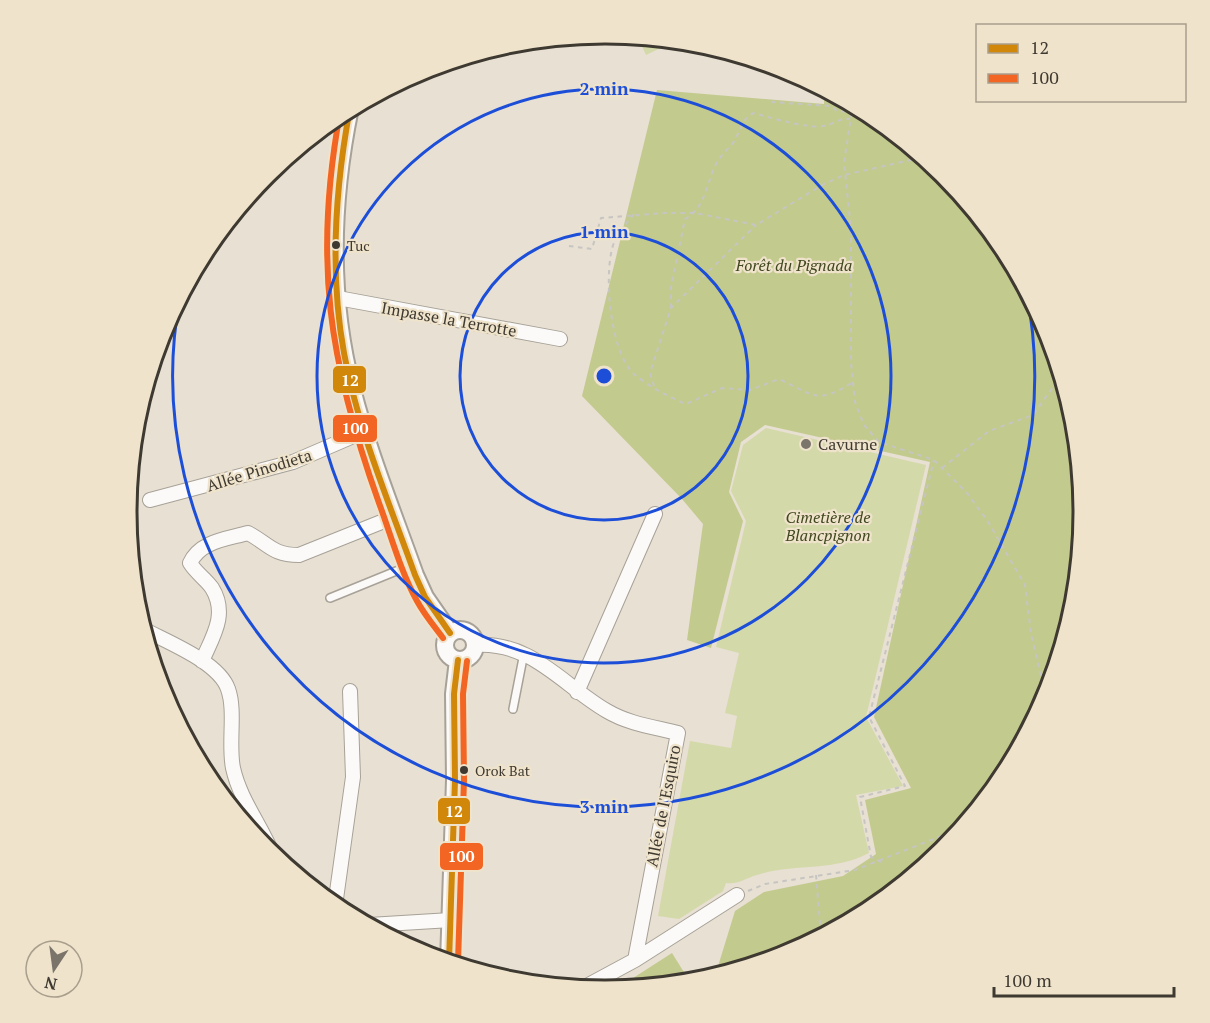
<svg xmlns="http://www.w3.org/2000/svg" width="1210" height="1023" viewBox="0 0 1210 1023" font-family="'PT Serif',serif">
<rect width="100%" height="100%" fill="#e7e0d3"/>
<path fill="#d4d9aa" d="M 637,36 L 677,40 L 646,55 Z
M 766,428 L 926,465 L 866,717 L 903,786 L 856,795 L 869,853 C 834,872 794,863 757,875 C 746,878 737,885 726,883 L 723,891 L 679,919 L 658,916 L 690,741 L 731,748 L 737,716 L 725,713 L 739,653 L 716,647 L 746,521 L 731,491 L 743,445 Z"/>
<path fill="#c3ca8e" d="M 824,89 L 871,114 L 944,173 L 1003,246 L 1047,329 L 1074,418 L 1083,512 L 1074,605 L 1047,695 L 1003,778 L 943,850 L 871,910 L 788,954 L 715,976 L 735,911 L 764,892 L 843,876 L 876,854 L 865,800 L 911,788 L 874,717 L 930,462 L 765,425 L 741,442 L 729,492 L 743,521 L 711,648 L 687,640 L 703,524 L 682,499 L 582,396 L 657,90 L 824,104 Z
M 672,953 L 690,982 L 616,989 Z"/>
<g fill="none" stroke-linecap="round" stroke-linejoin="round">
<g stroke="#a7a197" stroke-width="10">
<path id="service" d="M 330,598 L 411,565
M 513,709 L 524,653"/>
</g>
<g stroke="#a7a197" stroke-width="16">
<path id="minor" d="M 338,298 L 560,339
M 150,500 L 293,462 L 365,431
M 143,629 C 167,642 219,662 228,689 C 236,711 228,744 233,768 C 240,800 261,825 273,855
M 475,645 C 532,641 562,685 607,711 C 629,724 654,727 678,733 L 635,960 L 583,988
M 202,661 C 213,636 228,614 212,588 C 206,579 196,573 190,563 C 200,541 227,539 248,533 C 269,544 272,555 299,555 L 394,517
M 577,692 L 655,514
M 335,906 L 353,777 L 350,691
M 369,925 L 451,920
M 635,960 L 737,895"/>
</g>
<g stroke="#a7a197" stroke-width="20">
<path id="tertiary" d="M 350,108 C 331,200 328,297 352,389 C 368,452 393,513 415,575 L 425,597 L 450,633
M445 645a15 15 0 1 1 30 0a15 15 0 1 1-30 0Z
M 449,962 L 455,780 L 454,694 L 458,660"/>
</g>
<path stroke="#c7c5c1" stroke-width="2" stroke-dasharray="4.5 4.5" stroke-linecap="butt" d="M 771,102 L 831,106 L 837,111 L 851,112
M 853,104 L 844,163 L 851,229 L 851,363 L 855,402 L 864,425 L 879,442 L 934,460 L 967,493 L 987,520 L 1025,585 L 1031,634 L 1046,696
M 634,214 C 628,222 618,231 615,240 C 602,269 610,353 634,374 C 648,386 669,397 686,404 L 722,388 L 750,390 L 779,379 C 813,395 818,405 853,382
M 569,246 L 592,249 L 601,218 L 664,213 L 695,213 L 756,225 L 824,184 L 844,175 L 924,157
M 671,308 L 671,287 L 685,219 C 706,207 706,184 716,164 C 721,155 727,150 733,143 C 740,133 742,117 754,113 C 767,117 809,129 823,126 C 835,124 838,118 850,119
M 654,386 L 650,373 L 671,308 L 756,225
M 942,468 L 989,431 L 1033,415 L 1061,376
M 959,831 L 954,831 L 988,786 L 998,783
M 881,862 L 871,857 L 860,797 L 905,786 L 869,717 L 934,460
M 816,875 L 821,936
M 748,891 L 765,884 L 855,870 L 954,831"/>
<use href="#service" stroke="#fbfaf8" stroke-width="7"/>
<use href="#minor" stroke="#fbfaf8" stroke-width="14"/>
<use href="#tertiary" stroke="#fbfaf8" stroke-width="16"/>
<g stroke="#efe3cb" stroke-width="10">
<path id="bus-1" d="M 350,108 C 335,189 329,271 344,353 C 358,430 389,502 415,575 L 425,597 L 450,633
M 449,962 L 455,780 L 454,694 L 458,660"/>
</g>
<g stroke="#efe3cb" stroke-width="10">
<path id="bus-2" d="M 340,113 C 313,260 329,363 379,503 C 391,535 400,570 417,601 C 424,614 434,626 443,638
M 458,962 L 464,780 L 463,694 L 467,661"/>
</g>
<use href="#bus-1" stroke="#d1870a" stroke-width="6"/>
<use href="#bus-2" stroke="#f26522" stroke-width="6"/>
</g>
<g fill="none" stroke="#1d4ed8" stroke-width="3">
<circle cx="604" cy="376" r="144"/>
<circle cx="604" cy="376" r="287"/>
<path d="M1026 290A431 431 0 1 1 180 297"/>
</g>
<g fill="#3f3a31" stroke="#efe3cb" stroke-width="2">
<circle cx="336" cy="245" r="5"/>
<circle cx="464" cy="770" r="5"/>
</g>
<circle fill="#7a746a" stroke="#efe3cb" stroke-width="2" cx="806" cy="444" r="6"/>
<g text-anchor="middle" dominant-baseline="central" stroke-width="4.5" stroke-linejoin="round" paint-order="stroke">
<g font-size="14" fill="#3f3a31" stroke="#efe3cb" text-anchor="start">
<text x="347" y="245">Tuc</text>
<text x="475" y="770">Orok Bat</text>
</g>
<g font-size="16" font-style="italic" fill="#40481f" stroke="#efe3cb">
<text x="794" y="265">Forêt du Pignada</text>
<text x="828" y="517">Cimetière de<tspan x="828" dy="18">Blancpignon</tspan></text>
</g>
<g font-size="16" fill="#3f3a31" stroke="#efe3cb">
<text transform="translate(449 319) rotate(10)">Impasse la Terrotte</text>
<text transform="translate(259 470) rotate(-17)">Allée Pinodieta</text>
<text transform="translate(663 806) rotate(-79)">Allée de l'Esquiro</text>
</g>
<g font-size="16" fill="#3f3a31" stroke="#efe3cb" text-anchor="start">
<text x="818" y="444">Cavurne</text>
</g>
</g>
<path d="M0 0H1210V1023H0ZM137 512a468 468 0 1 1 936 0a468 468 0 1 1-936 0Z" fill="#efe3cb" fill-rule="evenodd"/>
<path fill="none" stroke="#3f3a31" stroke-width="3" d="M137 512a468 468 0 1 1 936 0a468 468 0 1 1-936 0Z"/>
<circle cx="604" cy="376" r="9" fill="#1d4ed8" stroke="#efe3cb" stroke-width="3"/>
<g font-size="18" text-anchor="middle" font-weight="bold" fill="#1d4ed8" stroke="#efe3cb" stroke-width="4.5" stroke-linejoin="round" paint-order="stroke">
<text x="604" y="95">2 min</text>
<text x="604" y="238">1 min</text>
<text x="604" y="813">3 min</text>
</g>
<g stroke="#efe3cb" stroke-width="2">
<rect x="332" y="365" width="35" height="29" rx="6" fill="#d1870a"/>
<rect x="332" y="414" width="46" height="29" rx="6" fill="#f26522"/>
<rect x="437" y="797" width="34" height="28" rx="6" fill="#d1870a"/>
<rect x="439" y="842" width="45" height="29" rx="6" fill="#f26522"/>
</g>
<g font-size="16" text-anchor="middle" font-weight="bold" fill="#fff">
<text x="350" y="386">12</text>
<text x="355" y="434">100</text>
<text x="454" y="817">12</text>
<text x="461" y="862">100</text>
</g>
<rect x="976" y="24" width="210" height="78" fill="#efe3cb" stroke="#a99f8d" stroke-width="1.5"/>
<rect x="988" y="44" width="30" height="9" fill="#d1870a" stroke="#a99f8d" stroke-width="1.5"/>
<text x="1030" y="54" font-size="18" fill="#3f3a31">12</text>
<rect x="988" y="74" width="30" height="9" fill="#f26522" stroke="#a99f8d" stroke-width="1.5"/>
<text x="1030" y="84" font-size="18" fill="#3f3a31">100</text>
<g transform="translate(54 969) rotate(193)"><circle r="28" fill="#efe3cb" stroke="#a99f8d" stroke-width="1.5"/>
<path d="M0-4.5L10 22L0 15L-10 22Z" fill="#7a746a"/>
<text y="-9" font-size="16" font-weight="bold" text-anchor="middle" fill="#3f3a31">N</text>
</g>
<path d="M994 987v9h180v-9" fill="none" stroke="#3f3a31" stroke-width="3"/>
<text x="1003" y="987" font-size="18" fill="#3f3a31" stroke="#efe3cb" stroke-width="4.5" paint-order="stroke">100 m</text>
</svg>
